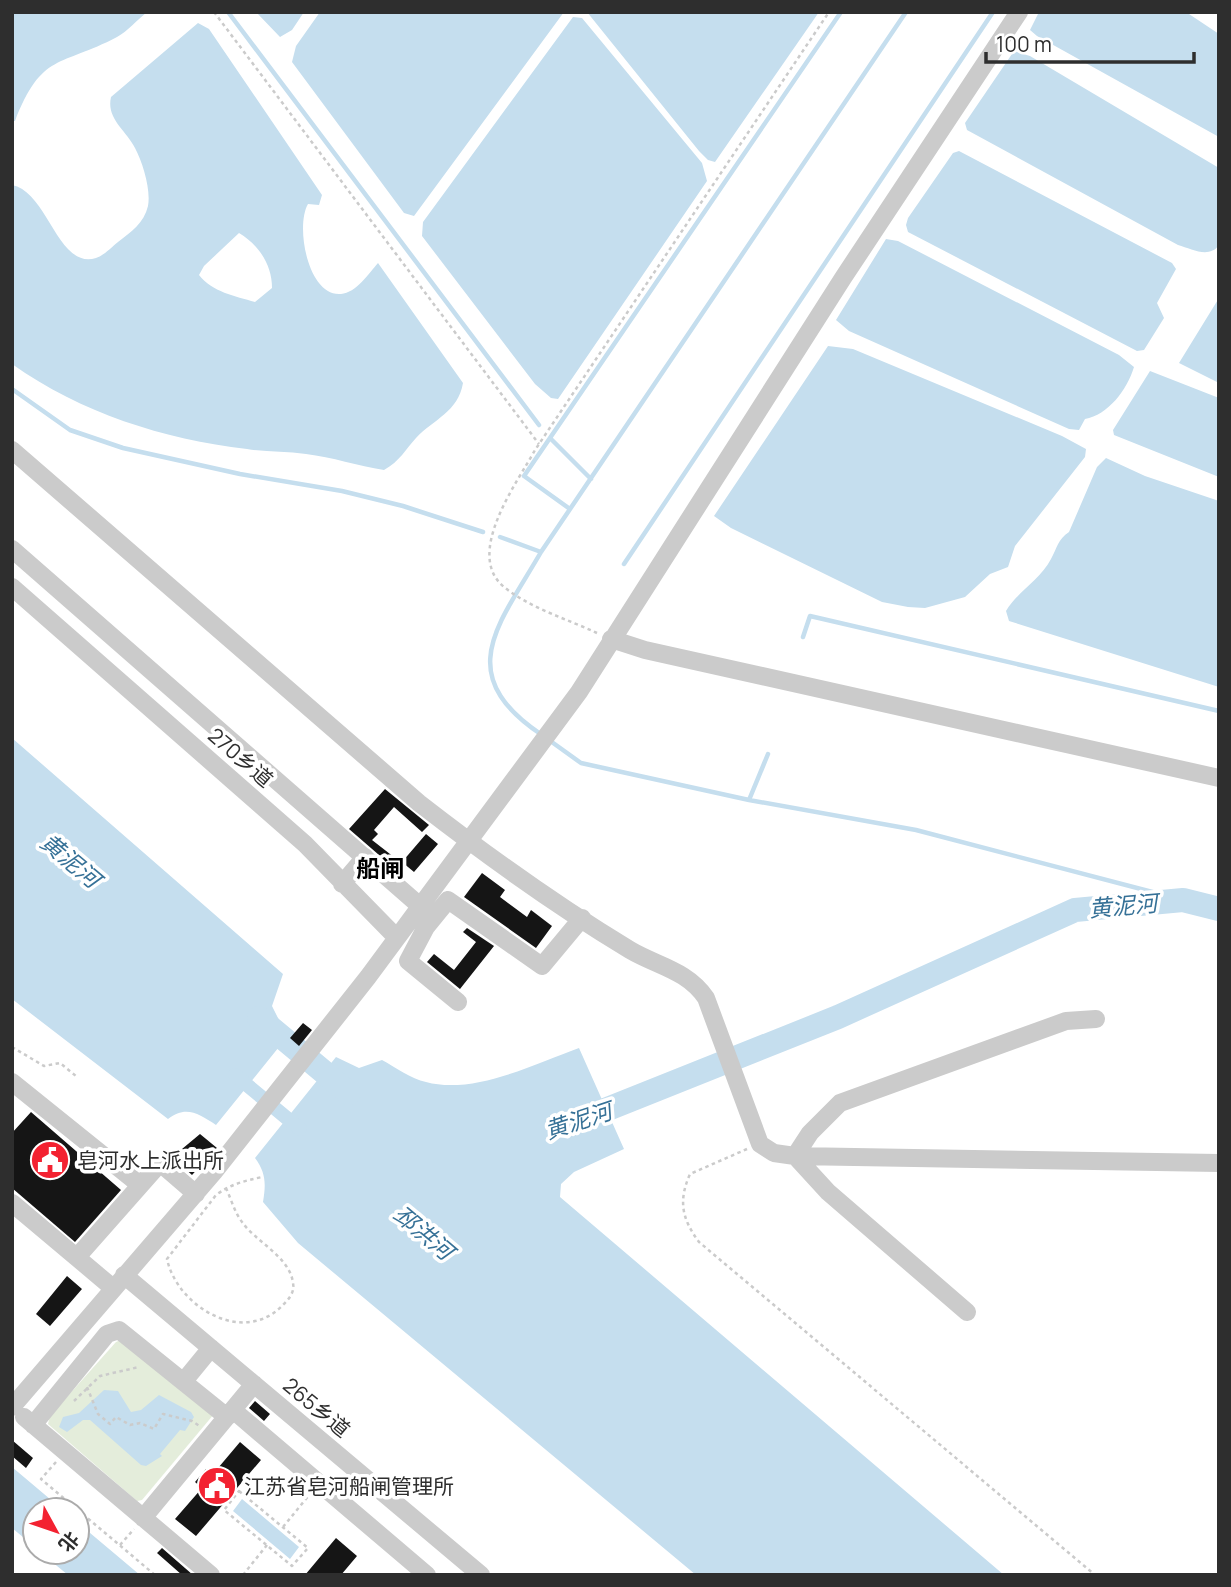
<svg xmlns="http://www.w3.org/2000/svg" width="1231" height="1587" viewBox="0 0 1231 1587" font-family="Manrope,'Noto Sans SC',sans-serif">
<rect width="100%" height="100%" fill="#fff"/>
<path fill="#e4eddb" d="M 123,1339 L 214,1414 L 142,1500 L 137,1501 L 48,1424 L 50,1416 L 116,1342 Z"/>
<path fill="#c5deee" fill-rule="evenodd" d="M 12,12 L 147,12 C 137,20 128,31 117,37 C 60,67 42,52 15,121 L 12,121 Z
M 256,12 L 304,12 L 292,30 L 280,37 Z
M 320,12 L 564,12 L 414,216 L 404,213 L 292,62 L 296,46 Z
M 587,12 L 819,12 L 715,162 L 708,160 L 699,151 Z
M 1039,12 L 1186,12 L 1219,34 L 1219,137 L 1037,36 L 1030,30 Z
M 573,17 L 582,18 L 702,163 L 707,181 L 558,399 L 551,398 L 535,384 L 422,236 L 423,222 Z
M 198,23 L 209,29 L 322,195 L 319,205 L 308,204 C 295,226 308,297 341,294 C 356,293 369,273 378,263 L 463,383 C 458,412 434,419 416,438 C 405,450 400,461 384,470 C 358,466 332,457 306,454 C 286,451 266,452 247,449 C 163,439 81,413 12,364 L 12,185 C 48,192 58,270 96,258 C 103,256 112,247 118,242 C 131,232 144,223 148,206 C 151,190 143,163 135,148 C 126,130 106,119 111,97 ZM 239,233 C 259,245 272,265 272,288 L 255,302 C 235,296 212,292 199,275 L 204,266 Z
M 1014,51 L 1030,56 L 1219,168 L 1219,245 C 1209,259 1192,249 1178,245 L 967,130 L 965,123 Z
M 959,151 L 1172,263 L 1176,269 L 1157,303 L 1164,318 L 1144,350 L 1137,351 L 908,232 L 906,225 L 908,218 L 953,153 Z
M 886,239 L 898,241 L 1119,355 L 1134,367 C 1127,390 1108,415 1085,419 L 1079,430 L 1069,429 L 849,331 L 836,320 Z
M 1219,298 L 1219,383 L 1179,363 Z
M 828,346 L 853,349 L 1062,436 L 1086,449 L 1085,457 L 1015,546 L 1008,567 L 990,574 L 965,597 L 925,608 L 908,607 L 882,602 L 731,528 L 714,516 Z
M 1150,371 L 1219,398 L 1219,477 L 1114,435 L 1113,430 Z
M 1106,458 L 1145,476 L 1219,501 L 1219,687 L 1009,621 L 1006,611 C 1018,591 1040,580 1051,559 C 1057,548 1058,539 1069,532 L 1097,467 Z
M 12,738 L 283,974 L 272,1006 L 281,1024 L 291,1032 L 216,1125 C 199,1114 186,1105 168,1119 L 12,999 Z
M 579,1048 L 624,1149 L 574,1172 L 561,1184 L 560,1197 L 1004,1575 L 696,1575 L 298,1243 L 263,1202 C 266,1184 266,1173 255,1158 L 336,1057 L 359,1068 L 382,1060 C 395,1067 411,1079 426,1082 C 473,1095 535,1064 579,1048 Z
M 104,1390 L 118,1391 L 131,1412 L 141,1410 L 159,1395 L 191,1412 L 194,1417 L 185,1431 L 180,1430 L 160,1454 L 162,1456 L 146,1466 L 141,1465 L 90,1420 L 83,1420 L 67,1432 L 59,1427 L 63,1417 L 79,1413 Z
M 12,1467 L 63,1510 L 35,1510 L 35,1547 L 12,1528 Z
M 242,1499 L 299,1547 L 290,1559 L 233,1511 Z
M 77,1522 L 140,1575 L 68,1575 L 40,1552 L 77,1552 Z"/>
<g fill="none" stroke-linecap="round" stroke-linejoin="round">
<path stroke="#c5deee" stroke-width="4.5" d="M 228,12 L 539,425
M 12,389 L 70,430 L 123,448 L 240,474 L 342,491 L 403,506 L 483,532
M 550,438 L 591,479
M 570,509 L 524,476 L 841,12
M 500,537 L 541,552
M 624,564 L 993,12
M 803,637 L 810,616 L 1219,711
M 542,735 C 451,674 499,625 541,552 L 906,12
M 549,740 L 581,763 L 749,800 L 916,830 L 1183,900
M 749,800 L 768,754"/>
<path stroke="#c5deee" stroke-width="14" d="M 235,1075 L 300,1129"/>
<path stroke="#c5deee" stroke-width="24" d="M 259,1018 L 349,1093
M 575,1122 L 838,1017 L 1075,910 L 1183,900 L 1219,909"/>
</g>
<path fill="#151515" d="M 385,789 L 429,825 L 422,832 L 394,807 L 374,830 L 378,834 L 372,840 L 399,861 L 394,868 L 349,829 Z
M 426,834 L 438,844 L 414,872 L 402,862 Z
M 482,873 L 505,890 L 500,897 L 527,917 L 531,910 L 552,926 L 536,948 L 464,897 Z
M 467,928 L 494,946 L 460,989 L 427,962 L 434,954 L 454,970 L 476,942 L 463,932 Z
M 303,1023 L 312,1030 L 299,1046 L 290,1038 Z
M 31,1112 L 121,1190 L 75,1242 L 12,1188 L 12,1133 Z
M 200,1134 L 217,1148 L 192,1175 L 181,1165 L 189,1155 L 182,1149 Z
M 67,1276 L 82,1289 L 50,1326 L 36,1314 Z
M 255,1401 L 270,1414 L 264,1421 L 249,1408 Z
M 12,1440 L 33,1458 L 26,1468 L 12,1456 Z
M 240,1442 L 261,1460 L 196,1536 L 175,1519 L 202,1488 L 195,1482 L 206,1469 L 213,1474 Z
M 336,1538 L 357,1556 L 341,1575 L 305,1575 Z
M 162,1548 L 193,1575 L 182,1575 L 157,1553 Z"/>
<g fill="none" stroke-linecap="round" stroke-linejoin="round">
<path stroke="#cbcbcb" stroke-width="2.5" stroke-dasharray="3.5 3.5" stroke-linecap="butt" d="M 214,12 L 539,444
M 597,633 C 567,619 530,608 504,587 C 464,554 517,483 535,450 L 829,12
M 12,1047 L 44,1066 L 60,1063 L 76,1076
M 747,1149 L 690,1174 C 678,1201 682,1219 699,1242 L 1095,1575
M 226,1188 C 231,1199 235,1213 242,1222 C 256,1242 290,1257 293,1283 C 295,1293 288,1300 282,1306 C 242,1346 177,1306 167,1259 L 216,1195 C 231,1184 244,1181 262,1177
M 87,1387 L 98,1414 L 110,1424 L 116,1417 L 130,1425 L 140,1423 L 154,1429 L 163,1414 L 192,1421 L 201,1427
M 74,1401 L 100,1376 L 139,1367
M 56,1462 L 41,1479 L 155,1575
M 239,1491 L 308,1548 L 292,1566 L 224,1510 Z
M 283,1527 L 310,1494
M 120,1545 L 134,1529
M 243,1575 L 267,1545"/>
<path stroke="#cbcbcb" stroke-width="18" d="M 12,450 L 419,803 C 486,855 557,906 630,950 C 657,966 687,970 706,998 L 760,1144 L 774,1153 L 795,1156 L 1219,1163
M 12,549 L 420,906
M 12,587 L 305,844 L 396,937
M 611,639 L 645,650 L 1219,778
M 342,884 L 365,857
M 458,1002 L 408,961 L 426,927 L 448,900 L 542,966 L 582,918
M 12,1082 L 140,1185
M 12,1203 L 113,1288
M 77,1257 L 160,1163 L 196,1194
M 124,1275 L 481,1575
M 967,1312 L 828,1192 L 795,1156 L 810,1133 L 840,1103 L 1066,1021 L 1096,1019
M 184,1381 L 211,1348
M 12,1407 L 214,1172 L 368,977 L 579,692 L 843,278 L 1019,12
M 233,1410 L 427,1575
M 24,1417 L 211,1575
M 33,1425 L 107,1334 L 119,1330 L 227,1417
M 143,1518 L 254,1384"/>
</g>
<defs>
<g id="civic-disc" transform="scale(2.0125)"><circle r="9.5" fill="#f32231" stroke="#fff"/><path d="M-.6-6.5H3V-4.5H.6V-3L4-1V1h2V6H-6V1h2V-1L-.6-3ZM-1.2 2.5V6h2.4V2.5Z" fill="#fff"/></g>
</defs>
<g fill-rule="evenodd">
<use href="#civic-disc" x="50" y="1160"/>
<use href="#civic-disc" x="217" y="1486"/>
</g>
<g text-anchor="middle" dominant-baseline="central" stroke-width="7" stroke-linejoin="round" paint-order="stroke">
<g font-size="21" fill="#2e2e2e" stroke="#fff">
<text transform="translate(241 757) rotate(41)">270乡道</text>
<text transform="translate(317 1407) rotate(40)">265乡道</text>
</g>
<g font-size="21" fill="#2e2e2e" stroke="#fff" text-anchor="start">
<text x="77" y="1160">皂河水上派出所</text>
<text x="244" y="1486">江苏省皂河船闸管理所</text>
</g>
<g font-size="23" font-style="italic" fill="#367197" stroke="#fff">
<text transform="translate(71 860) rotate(40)">黄泥河</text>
<text transform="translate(1123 905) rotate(-5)">黄泥河</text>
<text transform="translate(578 1120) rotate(-18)">黄泥河</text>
<text transform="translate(424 1232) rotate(40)">邳洪河</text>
</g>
<g font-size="24" font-weight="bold" fill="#000" stroke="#fff">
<text x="380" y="867">船闸</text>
</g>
</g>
<rect width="1231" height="1587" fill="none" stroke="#2e2e2e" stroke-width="28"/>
<g transform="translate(56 1531) rotate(130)"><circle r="33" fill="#ffffff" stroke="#ababab" stroke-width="2"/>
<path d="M0-5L12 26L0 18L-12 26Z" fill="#f32231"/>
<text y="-10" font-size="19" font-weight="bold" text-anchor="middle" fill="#2e2e2e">北</text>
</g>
<path d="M986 52v10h208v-10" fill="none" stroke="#2e2e2e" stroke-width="3.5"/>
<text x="996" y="52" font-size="21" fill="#2e2e2e" stroke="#ffffff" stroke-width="5" paint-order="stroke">100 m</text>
</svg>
